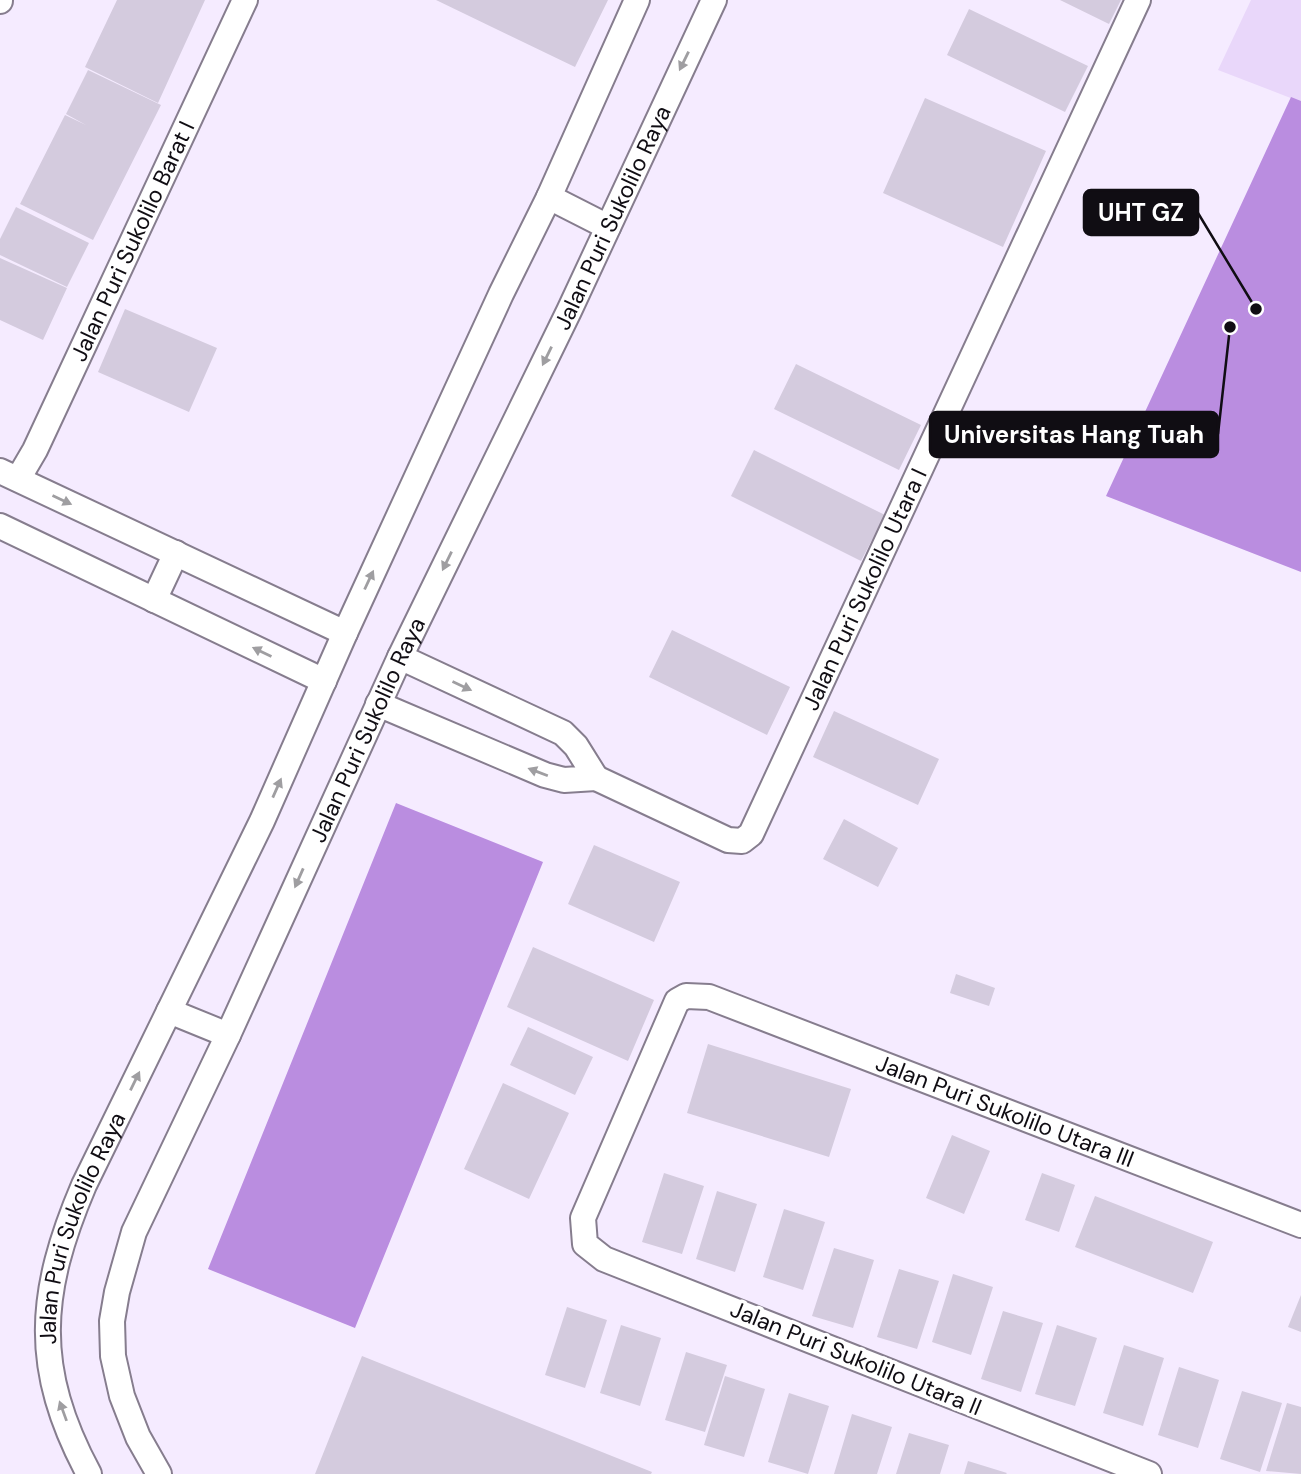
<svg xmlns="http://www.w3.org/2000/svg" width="1301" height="1474" viewBox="0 0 1301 1474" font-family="'DM Sans',sans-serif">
<rect width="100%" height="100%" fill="#f5ebff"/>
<path fill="#e9d7fa" d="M 1251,0 L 1301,0 L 1301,102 L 1218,70 Z"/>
<path fill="#ba8de0" d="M 1291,97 L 1301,101 L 1301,572 L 1106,496 Z
M 396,803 L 543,862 L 355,1328 L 208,1269 Z"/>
<path fill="#d4cbde" d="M 117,0 L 205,0 L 158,103 L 85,67 Z
M 436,0 L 608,0 L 575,67 Z
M 1060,0 L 1121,0 L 1109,24 Z
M 969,9 L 1088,66 L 1065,112 L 947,55 Z
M 88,70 L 161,105 L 93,240 L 20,204 L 65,115 L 86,125 L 66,114 Z
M 925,98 L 1046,151 L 1003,247 L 883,193 Z
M 16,207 L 89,243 L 67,287 L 0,255 L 0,239 Z
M 0,258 L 67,288 L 43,340 L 0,320 Z
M 125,309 L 217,348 L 189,412 L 98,372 Z
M 796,364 L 921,425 L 899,470 L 774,409 Z
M 754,450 L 885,515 L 861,561 L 731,496 Z
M 672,630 L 790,687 L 767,735 L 649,677 Z
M 834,711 L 939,759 L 918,805 L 813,757 Z
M 844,819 L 898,848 L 878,887 L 823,859 Z
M 594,845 L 680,882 L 654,942 L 568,904 Z
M 533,947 L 654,1000 L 628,1061 L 507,1007 Z
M 956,974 L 995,988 L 989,1006 L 950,993 Z
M 528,1027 L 593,1057 L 575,1095 L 510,1065 Z
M 708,1044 L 851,1089 L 829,1157 L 687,1113 Z
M 503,1083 L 569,1113 L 529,1199 L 464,1169 Z
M 952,1135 L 990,1151 L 964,1214 L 926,1198 Z
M 664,1173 L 704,1186 L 682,1254 L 642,1242 Z
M 1042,1173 L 1075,1185 L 1059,1232 L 1025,1220 Z
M 717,1191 L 757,1204 L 735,1272 L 696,1259 Z
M 1095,1196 L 1213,1242 L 1193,1293 L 1075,1247 Z
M 784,1209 L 825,1222 L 803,1290 L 763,1277 Z
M 834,1248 L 874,1260 L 853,1328 L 812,1316 Z
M 899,1269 L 939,1281 L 917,1349 L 877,1337 Z
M 953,1274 L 993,1287 L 971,1355 L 932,1342 Z
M 1301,1295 L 1301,1332 L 1288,1327 Z
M 567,1307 L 607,1320 L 585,1388 L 545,1375 Z
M 1003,1311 L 1043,1323 L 1021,1392 L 981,1379 Z
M 621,1325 L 661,1338 L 640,1406 L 600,1393 Z
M 1057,1325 L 1097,1338 L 1075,1406 L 1035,1394 Z
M 1124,1345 L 1164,1358 L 1143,1426 L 1103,1413 Z
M 686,1352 L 727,1365 L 705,1432 L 665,1420 Z
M 362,1356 L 652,1472 L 651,1474 L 315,1474 Z
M 1179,1367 L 1219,1380 L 1198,1448 L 1158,1435 Z
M 725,1376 L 765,1389 L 744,1457 L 704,1445 Z
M 1242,1391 L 1282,1403 L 1260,1472 L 1220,1459 Z
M 789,1393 L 829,1406 L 808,1474 L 768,1462 Z
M 1287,1403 L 1301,1407 L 1301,1474 L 1266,1471 Z
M 852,1414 L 892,1427 L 877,1474 L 834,1474 Z
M 909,1433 L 949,1445 L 940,1474 L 896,1474 Z
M 968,1461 L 1007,1473 L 1006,1474 L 964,1474 Z"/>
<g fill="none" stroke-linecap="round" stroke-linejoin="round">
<g stroke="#867d8e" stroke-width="28">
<g id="minor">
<path d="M 0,1 L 0,0"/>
<path d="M 549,197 L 608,227"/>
<path d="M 0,471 L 345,633"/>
<path id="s1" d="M 18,479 L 35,450 L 245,0"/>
<path d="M 0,526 L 324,681"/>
<path d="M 154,600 L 176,553"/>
<path d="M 378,704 L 545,775 L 564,780 L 596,778 L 576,746 L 563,733 L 400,657"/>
<path id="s2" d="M 596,778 L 728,840 L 742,841 L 751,834 L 1138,0"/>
<path d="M 169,1011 L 228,1035"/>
<path id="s3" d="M 89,1474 C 32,1368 38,1293 84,1185 L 262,821 L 345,633 L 501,294 L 549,197 L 637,0"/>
<path id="s4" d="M 159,1474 L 138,1437 L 122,1396 L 113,1356 L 112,1321 L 117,1292 L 134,1232 L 228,1035 L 400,657 L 569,311 L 714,0"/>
<path id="s5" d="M 1149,1474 L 604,1259 L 585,1244 L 583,1218 L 677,1001 L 686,996 L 709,997 L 1301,1225"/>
</g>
</g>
<use href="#minor" stroke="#fff" stroke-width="24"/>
</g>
<defs><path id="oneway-solid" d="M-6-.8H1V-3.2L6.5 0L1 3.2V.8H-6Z" transform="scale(1.75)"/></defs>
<g fill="#9f9ea1">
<use href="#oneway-solid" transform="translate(684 61) rotate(116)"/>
<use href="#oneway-solid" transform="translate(547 356) rotate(116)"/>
<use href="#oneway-solid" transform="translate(62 500) rotate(25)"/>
<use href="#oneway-solid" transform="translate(447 561) rotate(116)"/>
<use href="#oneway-solid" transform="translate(369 580) rotate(-65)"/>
<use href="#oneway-solid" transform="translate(262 652) rotate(-154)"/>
<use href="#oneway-solid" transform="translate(462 686) rotate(25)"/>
<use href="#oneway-solid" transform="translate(538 772) rotate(-159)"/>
<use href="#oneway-solid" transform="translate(277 788) rotate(-66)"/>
<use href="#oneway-solid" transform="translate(299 878) rotate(114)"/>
<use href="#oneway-solid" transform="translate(135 1081) rotate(-64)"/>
<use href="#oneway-solid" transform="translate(63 1411) rotate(-110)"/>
</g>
<g text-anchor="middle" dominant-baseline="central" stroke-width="7" stroke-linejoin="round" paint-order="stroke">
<g font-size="23" fill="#100d13" stroke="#fff">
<text stroke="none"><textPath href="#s4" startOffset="1376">Jalan Puri Sukolilo Raya</textPath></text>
<text stroke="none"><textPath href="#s1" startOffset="264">Jalan Puri Sukolilo Barat I</textPath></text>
<text stroke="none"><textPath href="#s2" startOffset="441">Jalan Puri Sukolilo Utara I</textPath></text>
<text stroke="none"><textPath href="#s4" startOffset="808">Jalan Puri Sukolilo Raya</textPath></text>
<text stroke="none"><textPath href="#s5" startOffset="1223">Jalan Puri Sukolilo Utara III</textPath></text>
<text stroke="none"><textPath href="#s3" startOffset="259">Jalan Puri Sukolilo Raya</textPath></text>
<text transform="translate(856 1358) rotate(22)">Jalan Puri Sukolilo Utara II</text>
</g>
</g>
<path fill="none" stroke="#100d13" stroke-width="2.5" d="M1256 309L1198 213M1230 327L1218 434"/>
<g fill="#100d13" stroke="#fff" stroke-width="2.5">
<circle cx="1256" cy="309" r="7"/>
<circle cx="1230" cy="327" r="7"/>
</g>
<g fill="#100d13" stroke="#100d13" stroke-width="2.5">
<rect x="1084" y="190" width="114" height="45" rx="7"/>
<rect x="930" y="412" width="288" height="45" rx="7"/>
</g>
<g font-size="24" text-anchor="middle" font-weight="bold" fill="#fff">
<text x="1141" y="221">UHT GZ</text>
<text x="1074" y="443">Universitas Hang Tuah</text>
</g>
</svg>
